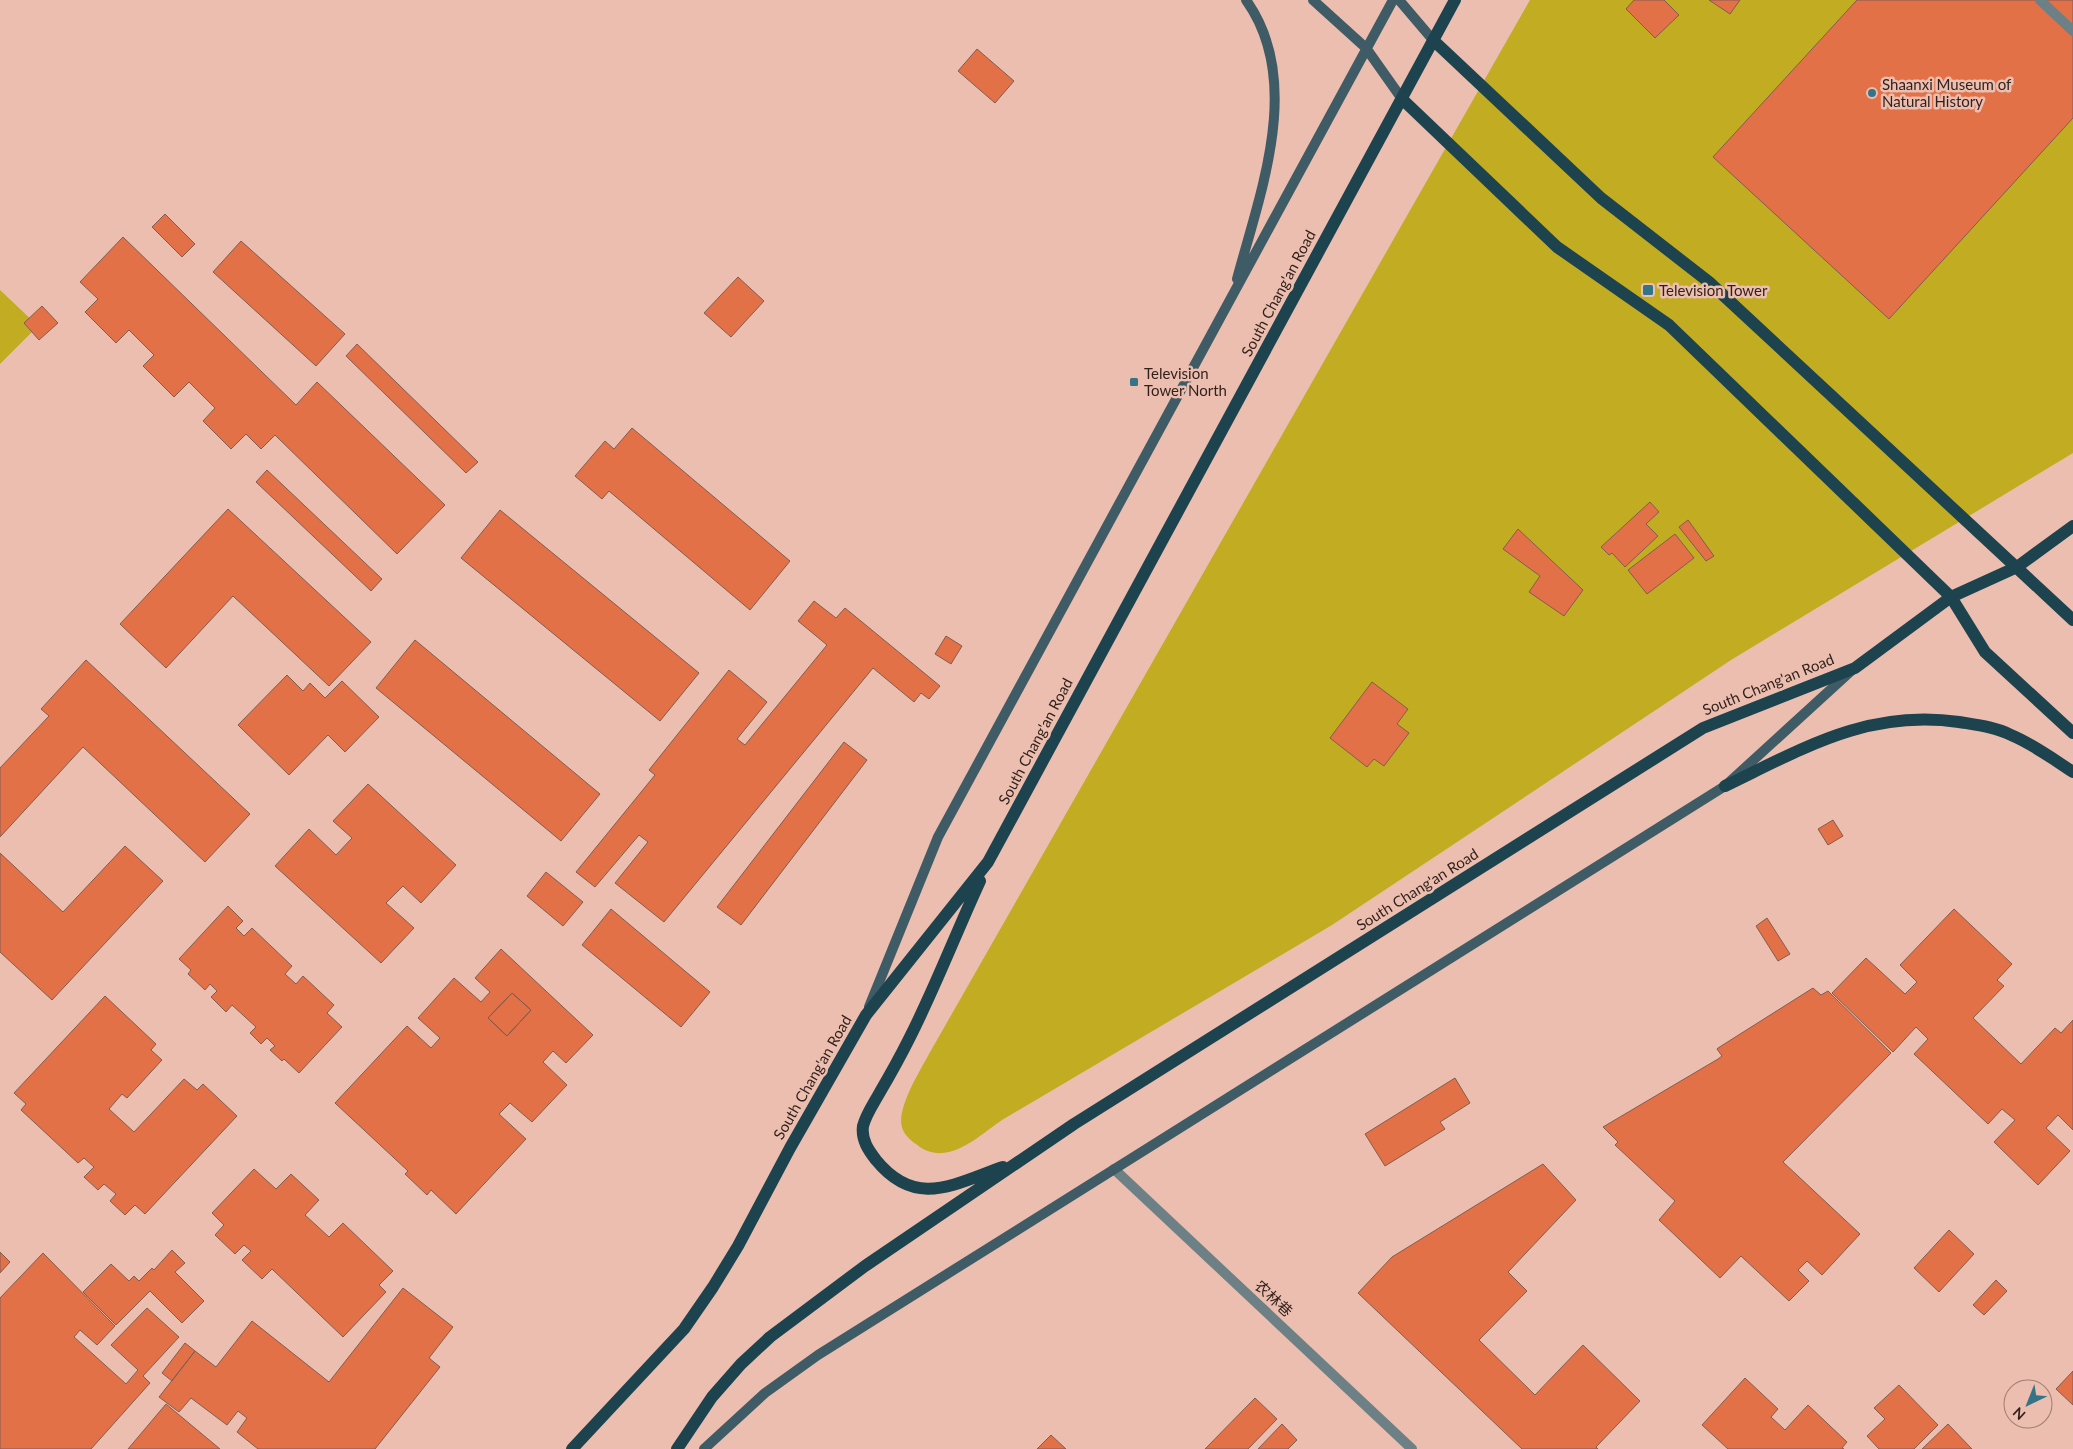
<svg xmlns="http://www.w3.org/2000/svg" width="2073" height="1449" viewBox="0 0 2073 1449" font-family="Lato,'Noto Sans SC',sans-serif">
<rect width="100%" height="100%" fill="#ebbeaf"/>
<path fill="#c1ac22" d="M 1530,0 L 2073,0 L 2073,453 L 1731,660 L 1332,925 L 1002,1120 C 986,1131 967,1148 949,1152 C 937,1155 925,1152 916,1144 C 911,1141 905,1135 903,1130 C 894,1112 920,1071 929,1054 Z
M 0,290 L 38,326 L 0,364 Z"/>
<path fill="#e37148" stroke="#835c4f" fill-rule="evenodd" d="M 1634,0 L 1664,0 L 1679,15 L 1655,38 L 1626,9 Z
M 1709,0 L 1740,0 L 1730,14 Z
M 1857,0 L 2073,0 L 2073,118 L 1889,319 L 1713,157 Z
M 977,49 L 1014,81 L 995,103 L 958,71 Z
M 165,214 L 195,244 L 182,257 L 152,227 Z
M 123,237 L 296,405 L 317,382 L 445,505 L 397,554 L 275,435 L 261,449 L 246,434 L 231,449 L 203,421 L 215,408 L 189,382 L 174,397 L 143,366 L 154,355 L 129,330 L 116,343 L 85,312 L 98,299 L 80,282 Z
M 241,241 L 345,334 L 316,366 L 213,272 Z
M 738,277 L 764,301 L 731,337 L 704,313 Z
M 42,306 L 58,323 L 39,340 L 24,323 Z
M 357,344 L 478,462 L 466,473 L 346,356 Z
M 632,428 L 790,561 L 750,610 L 609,491 L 602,499 L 575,476 L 605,441 L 614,449 Z
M 267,470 L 382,579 L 371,591 L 256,482 Z
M 1650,502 L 1659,512 L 1646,524 L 1658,536 L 1625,567 L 1612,553 L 1609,555 L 1601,547 Z
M 228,509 L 371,642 L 329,686 L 233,596 L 166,668 L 120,624 Z
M 500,510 L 699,673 L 660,721 L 461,558 Z
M 1688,520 L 1714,556 L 1706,561 L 1679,527 Z
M 1518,529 L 1583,590 L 1564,616 L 1529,592 L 1540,576 L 1503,549 Z
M 1675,534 L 1694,558 L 1647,594 L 1628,570 Z
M 814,601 L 836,618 L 845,608 L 940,686 L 929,699 L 921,693 L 914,702 L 873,668 L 664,922 L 615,883 L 648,842 L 639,835 L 595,887 L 576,872 L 655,775 L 649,770 L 729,670 L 767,702 L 737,739 L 745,745 L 827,645 L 798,621 Z
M 946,636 L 962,646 L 951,664 L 935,654 Z
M 415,640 L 600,794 L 561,841 L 376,688 Z
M 86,660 L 250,814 L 205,862 L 83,747 L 0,837 L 0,768 L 49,716 L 41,709 Z
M 287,675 L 303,691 L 310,683 L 325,698 L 342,681 L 379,717 L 345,752 L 328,735 L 289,775 L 238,725 Z
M 1372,682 L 1408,709 L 1397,724 L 1409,733 L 1384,766 L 1374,759 L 1367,767 L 1330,738 Z
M 844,742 L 867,760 L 741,925 L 717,907 Z
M 368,784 L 456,865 L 421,903 L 403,886 L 386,903 L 414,928 L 381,963 L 275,866 L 309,829 L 336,855 L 352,838 L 333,821 Z
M 1833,820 L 1843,836 L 1828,845 L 1818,829 Z
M 125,846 L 163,881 L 52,1000 L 0,952 L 0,853 L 63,912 Z
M 546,872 L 583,902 L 563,926 L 527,896 Z
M 228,906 L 243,921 L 236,928 L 244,936 L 252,928 L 292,966 L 285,974 L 296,984 L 303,976 L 334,1005 L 327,1013 L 342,1027 L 299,1073 L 284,1059 L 282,1061 L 270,1050 L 275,1046 L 267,1038 L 261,1044 L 250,1033 L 256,1027 L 232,1005 L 226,1012 L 211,997 L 217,991 L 210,984 L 205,990 L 188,974 L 191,970 L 179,959 Z
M 611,909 L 710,992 L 681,1027 L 582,945 Z
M 1954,909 L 2012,964 L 1997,980 L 2004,986 L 1973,1018 L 2021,1064 L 2055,1028 L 2061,1033 L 2073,1020 L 2073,1130 L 2058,1115 L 2046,1128 L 2070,1151 L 2038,1185 L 1994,1142 L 2015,1120 L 2002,1109 L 1988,1124 L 1914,1054 L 1928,1039 L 1916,1027 L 1893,1052 L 1832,993 L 1866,958 L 1905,994 L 1917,982 L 1900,965 Z
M 1767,918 L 1790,954 L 1778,961 L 1756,926 Z
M 501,949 L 593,1035 L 566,1063 L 553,1051 L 543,1062 L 567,1085 L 532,1122 L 510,1103 L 499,1114 L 526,1139 L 456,1214 L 431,1190 L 427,1195 L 405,1174 L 408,1171 L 335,1103 L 407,1026 L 431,1048 L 440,1038 L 418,1018 L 454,978 L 481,1002 L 490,992 L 475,978 ZM 512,993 L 531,1010 L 507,1036 L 488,1018 Z
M 1813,988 L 1821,995 L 1828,991 L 1891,1053 L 1783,1162 L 1860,1234 L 1822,1275 L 1807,1261 L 1798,1270 L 1809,1281 L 1789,1301 L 1741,1256 L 1720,1278 L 1659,1220 L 1675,1201 L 1615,1145 L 1618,1142 L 1603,1127 L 1718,1059 L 1722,1056 L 1717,1049 L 1718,1048 Z
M 512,993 L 531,1010 L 507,1036 L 488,1018 Z
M 105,996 L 156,1044 L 151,1050 L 162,1060 L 127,1098 L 122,1094 L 109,1109 L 134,1132 L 184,1079 L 197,1090 L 203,1084 L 237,1116 L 145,1214 L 135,1205 L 125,1215 L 110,1201 L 116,1194 L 104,1184 L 98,1190 L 84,1177 L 94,1167 L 84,1158 L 78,1163 L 21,1110 L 26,1104 L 14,1093 Z
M 1455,1078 L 1470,1103 L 1440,1122 L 1445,1129 L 1385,1166 L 1365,1134 Z
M 1543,1164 L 1576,1200 L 1508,1272 L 1527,1291 L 1479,1340 L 1535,1395 L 1583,1345 L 1640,1401 L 1596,1447 L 1598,1449 L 1522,1449 L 1358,1293 L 1392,1257 Z
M 254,1169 L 276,1189 L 291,1174 L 319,1200 L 305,1215 L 329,1237 L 343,1223 L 393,1271 L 379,1285 L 386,1292 L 343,1337 L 272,1269 L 262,1279 L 242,1260 L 251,1251 L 244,1245 L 235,1254 L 215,1235 L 224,1225 L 212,1213 Z
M 1949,1230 L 1974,1254 L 1939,1292 L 1914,1268 Z
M 172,1250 L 185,1263 L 175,1272 L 204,1301 L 182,1323 L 150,1291 L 116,1325 L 83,1292 L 111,1264 L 129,1281 L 134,1276 L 139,1281 L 152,1268 L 154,1270 Z
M 0,1252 L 10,1262 L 0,1273 Z
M 43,1253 L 115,1326 L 97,1345 L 80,1330 L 74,1337 L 126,1384 L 138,1370 L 111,1345 L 147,1308 L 179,1337 L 143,1376 L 150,1383 L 91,1449 L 0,1449 L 0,1298 Z
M 1996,1280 L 2007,1291 L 1984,1315 L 1973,1305 Z
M 403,1288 L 453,1327 L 429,1358 L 440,1367 L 375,1449 L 258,1449 L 237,1432 L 247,1418 L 238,1411 L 227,1425 L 191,1398 L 179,1412 L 159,1397 L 195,1351 L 216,1367 L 252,1321 L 329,1382 Z
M 185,1343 L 195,1351 L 172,1381 L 162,1373 Z
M 2073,1371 L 2073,1405 L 2056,1389 Z
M 1745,1378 L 1778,1409 L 1771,1417 L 1785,1430 L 1808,1405 L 1847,1442 L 1842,1448 L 1844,1449 L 1728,1449 L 1702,1425 Z
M 1899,1385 L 1938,1425 L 1914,1449 L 1879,1449 L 1867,1436 L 1885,1419 L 1874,1408 Z
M 1255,1398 L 1277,1419 L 1248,1449 L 1205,1449 Z
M 166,1404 L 220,1449 L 128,1449 Z
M 1282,1424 L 1297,1440 L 1288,1449 L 1258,1449 Z
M 1948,1424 L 1972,1449 L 1922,1449 Z
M 1051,1435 L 1066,1449 L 1037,1449 Z"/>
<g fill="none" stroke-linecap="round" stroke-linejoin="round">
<path stroke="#6c8086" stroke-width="10" d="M 2040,0 L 2073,31
M 1114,1169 L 1412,1449"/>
<path stroke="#3f5c66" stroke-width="10" d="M 1313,0 L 1366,48 L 1402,99
M 1399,0 L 1433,40
M 1237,279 C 1260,193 1304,81 1246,0
M 869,1007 L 938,837 L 1393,0
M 704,1449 L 765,1393 L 818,1355 L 1725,786 L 1851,671"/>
<path stroke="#1d434f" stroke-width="12" d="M 1433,40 L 1601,198 L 1709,282 L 2073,620
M 1402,99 L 1557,247 L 1669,325 L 1951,597 L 1985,652 L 2073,733
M 1725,786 C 1804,748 1868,709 1959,722 C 1977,725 1995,727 2011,735 C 2033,744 2053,759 2073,772
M 980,881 C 956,933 935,988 909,1039 C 900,1057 890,1075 880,1092 C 874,1103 866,1114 863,1126 C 861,1140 869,1151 876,1160 C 916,1209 954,1184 1003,1167
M 572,1449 L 684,1329 L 713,1287 L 738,1246 L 790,1148 L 866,1015 L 988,862 L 1455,0
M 677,1449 L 712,1397 L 741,1364 L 770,1337 L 865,1266 L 1074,1124 L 1703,728 L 1855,668 L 1951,597 L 2017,567 L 2073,526"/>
</g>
<g fill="#337487" stroke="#ebbeaf" stroke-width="2">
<circle cx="1872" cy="93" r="5"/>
<rect x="1642" y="284" width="12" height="12" rx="2.5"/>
<rect x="1129" y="377" width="10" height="10" rx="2.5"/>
</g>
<g text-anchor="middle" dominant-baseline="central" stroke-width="5" stroke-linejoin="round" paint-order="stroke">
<g font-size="15" fill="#301f1a" stroke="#ebbeaf" text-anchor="start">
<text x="1882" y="84">Shaanxi Museum of<tspan x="1882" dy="17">Natural History</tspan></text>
<text x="1659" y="290">Television Tower</text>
<text x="1144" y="373">Television<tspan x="1144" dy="17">Tower North</tspan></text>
</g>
<g font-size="15" fill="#301f1a" stroke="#ebbeaf">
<text transform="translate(1278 293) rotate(-62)">South Chang'an Road</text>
<text transform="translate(1768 684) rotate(-22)">South Chang'an Road</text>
<text transform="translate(1035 741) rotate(-62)">South Chang'an Road</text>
<text transform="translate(1417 889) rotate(-32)">South Chang'an Road</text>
<text transform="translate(812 1077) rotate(-60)">South Chang'an Road</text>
<text transform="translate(1274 1298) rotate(43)">农林巷</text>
</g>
</g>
<g transform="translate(2028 1404) rotate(223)"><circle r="24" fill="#ebbeaf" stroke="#a07e73"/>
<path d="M0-4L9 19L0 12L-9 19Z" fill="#337487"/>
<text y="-8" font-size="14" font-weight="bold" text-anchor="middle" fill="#301f1a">N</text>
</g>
</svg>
